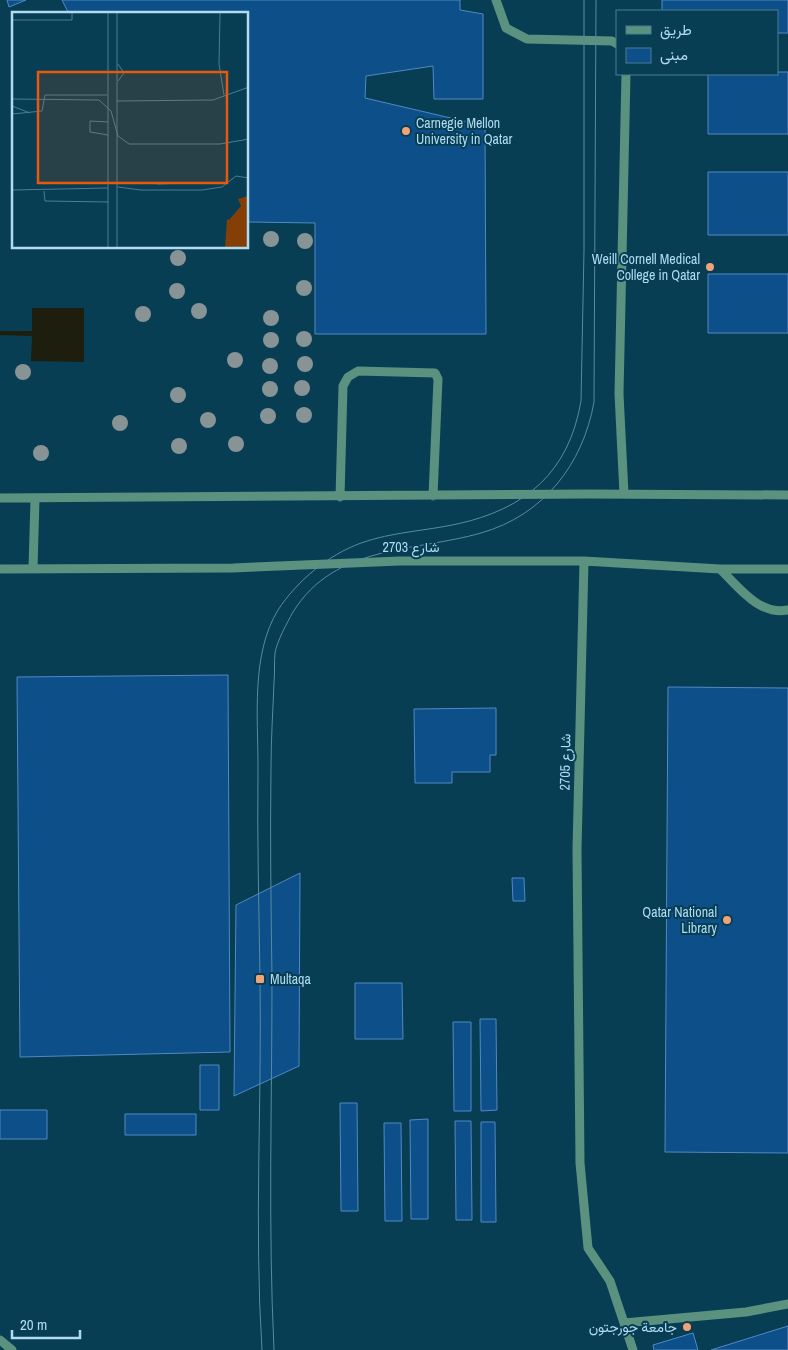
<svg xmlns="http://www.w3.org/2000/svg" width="788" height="1350" viewBox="0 0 788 1350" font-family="'Archivo Narrow',Vazirmatn,sans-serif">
<rect width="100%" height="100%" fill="#073e54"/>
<path fill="#1d1e0e" d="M 32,308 L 84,308 L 84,362 L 31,361 L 32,336 L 0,335 L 0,331 L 32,331 Z"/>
<path fill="#0d4f89" stroke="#5189c4" d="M 7,0 L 26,0 L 9,7 Z
M 62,0 L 460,0 L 460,10 L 483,14 L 483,99 L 434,99 L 433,66 L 366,76 L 365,98 L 485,126 L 486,334 L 315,334 L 315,223 L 248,222 L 248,14 L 69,14 Z
M 662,0 L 788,0 L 788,33 L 777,33 L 777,11 L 662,11 Z
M 777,72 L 788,72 L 788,134 L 708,134 L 708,74 Z
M 708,172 L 788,172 L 788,235 L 708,235 Z
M 708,274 L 788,274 L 788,333 L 708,333 Z
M 228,675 L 230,1052 L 20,1057 L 17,677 Z
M 668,687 L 788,688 L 788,1153 L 665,1152 Z
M 496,708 L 496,755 L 490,755 L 490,772 L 452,772 L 452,783 L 415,783 L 414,709 Z
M 300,873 L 299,1066 L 234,1096 L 236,905 Z
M 512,878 L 524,878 L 525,901 L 513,901 Z
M 355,983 L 402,983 L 403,1039 L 355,1039 Z
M 480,1019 L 496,1019 L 497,1110 L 481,1111 Z
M 453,1022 L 471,1022 L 471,1111 L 454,1111 Z
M 200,1065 L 219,1065 L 219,1110 L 200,1110 Z
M 340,1103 L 357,1103 L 358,1211 L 341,1211 Z
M 0,1110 L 47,1110 L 47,1139 L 0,1139 Z
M 125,1114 L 196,1114 L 196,1135 L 125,1135 Z
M 428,1119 L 428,1219 L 411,1219 L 410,1120 Z
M 455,1121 L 471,1121 L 472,1220 L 456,1220 Z
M 481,1122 L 495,1122 L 496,1222 L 481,1222 Z
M 384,1123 L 401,1123 L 402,1221 L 385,1221 Z
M 788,1326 L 788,1350 L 711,1350 Z
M 693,1333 L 698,1350 L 654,1350 L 653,1345 Z"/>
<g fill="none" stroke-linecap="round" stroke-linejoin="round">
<path stroke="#5b917f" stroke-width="9" d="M 496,0 L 506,28 L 527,39 L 612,41 L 617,44
M 624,494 L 619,394 L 626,74
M 340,497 L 343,386 L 348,377 L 358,371 L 435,373 L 438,379 L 433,496
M 0,498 L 589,494 L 788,495
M 584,561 L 577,849 L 580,1163 L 588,1248 L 610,1281 L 633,1350
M 33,568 L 35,499
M 0,569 L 233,568 L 400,561 L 584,561 L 720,569 L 788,569
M 720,569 C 738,586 759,616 788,610
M 624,1323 L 746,1312 L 788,1304
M 0,1340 L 12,1350"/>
<path stroke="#598ba1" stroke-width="1" d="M 262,1350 C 254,1227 262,1102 260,979 C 259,908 257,838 258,767 C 258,717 251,654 278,610 C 297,581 328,555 361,543 C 392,532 425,531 457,524 C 526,509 569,472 581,401 L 584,250 L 584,0
M 274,1350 C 268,1226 272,1103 272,979 C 271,908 270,838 271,767 C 271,739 273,710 274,682 C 275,673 274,663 275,653 C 277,641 287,623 293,612 C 335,544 415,552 481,533 C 544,515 583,464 594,402 L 596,0"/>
</g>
<g fill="#889395">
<circle cx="271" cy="239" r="8"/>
<circle cx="305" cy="241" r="8"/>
<circle cx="178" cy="258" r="8"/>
<circle cx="304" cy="288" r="8"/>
<circle cx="177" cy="291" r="8"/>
<circle cx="199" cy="311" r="8"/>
<circle cx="143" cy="314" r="8"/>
<circle cx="271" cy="318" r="8"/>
<circle cx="304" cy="339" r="8"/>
<circle cx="271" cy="340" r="8"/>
<circle cx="235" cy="360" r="8"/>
<circle cx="305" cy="364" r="8"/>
<circle cx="270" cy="366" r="8"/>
<circle cx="23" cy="372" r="8"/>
<circle cx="302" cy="388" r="8"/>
<circle cx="270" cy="389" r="8"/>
<circle cx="178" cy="395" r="8"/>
<circle cx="304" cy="415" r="8"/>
<circle cx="268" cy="416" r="8"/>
<circle cx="208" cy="420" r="8"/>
<circle cx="120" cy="423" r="8"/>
<circle cx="236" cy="444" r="8"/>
<circle cx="179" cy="446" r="8"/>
<circle cx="41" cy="453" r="8"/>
</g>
<g fill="#efa376" stroke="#073e54" stroke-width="2">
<circle cx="406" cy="131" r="5"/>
<circle cx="710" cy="267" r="5"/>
<circle cx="727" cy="920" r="5"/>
<rect x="255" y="974" width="10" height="10" rx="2.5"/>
<circle cx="687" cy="1327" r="5"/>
</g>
<g text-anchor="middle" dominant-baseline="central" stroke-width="4" stroke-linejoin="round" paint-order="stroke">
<g font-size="14" fill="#b0dbf1" stroke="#073e54" text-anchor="end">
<text x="416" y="123" text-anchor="start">Carnegie Mellon<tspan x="416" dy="16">University in Qatar</tspan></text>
<text x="700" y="259">Weill Cornell Medical<tspan x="700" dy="16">College in Qatar</tspan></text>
<text x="717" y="912">Qatar National<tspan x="717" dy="16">Library</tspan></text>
<text x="270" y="979" text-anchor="start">Multaqa</text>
<text x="677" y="1327">جامعة جورجتون</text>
</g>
<g font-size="14" fill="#b0dbf1" stroke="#073e54">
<text x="411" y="547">شارع 2703</text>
<text transform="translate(565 762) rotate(-89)">شارع 2705</text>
</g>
</g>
<g transform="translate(12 12)">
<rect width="236" height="236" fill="#073e54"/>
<path d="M 236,184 L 236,236 L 213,236 L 215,207 L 217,208 L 229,194 L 226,187 Z" fill="#853e05"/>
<path fill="none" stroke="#4b7d93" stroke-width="1" d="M 208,1 L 207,52 L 212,83M 0,8 L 60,8 L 60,1M 106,52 L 112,61 L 106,69M 0,87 L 87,88 L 99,99 L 106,124 L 117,132 L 208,132 L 237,127M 105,89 L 201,88 L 237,75M 0,94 L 18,101M 0,102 L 30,99 L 33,83 L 95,83M 96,110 L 78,109 L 78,120 L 96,123M 145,172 L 173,171M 106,175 L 129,178 L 190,178 L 210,175 L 224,164 L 237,166M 0,178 L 96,176M 32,179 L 33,189 L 96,190M 96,236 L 96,1M 105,236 L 105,1"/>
<path fill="#e8590c" fill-opacity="0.15" stroke="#e8590c" stroke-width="2.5" d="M 26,60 L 215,60 L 215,171 L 26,171 Z"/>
<rect width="236" height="236" fill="none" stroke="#b0dbf1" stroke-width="2.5"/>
</g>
<rect x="616" y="10" width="162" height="65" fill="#073e54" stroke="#4b7d93"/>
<rect x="626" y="26" width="25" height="8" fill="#5b917f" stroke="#4b7d93"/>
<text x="660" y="35" font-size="15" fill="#b0dbf1">طريق</text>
<rect x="626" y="48" width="25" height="15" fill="#0d4f89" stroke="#4b7d93"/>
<text x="660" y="60" font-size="15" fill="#b0dbf1">مبنى</text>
<path d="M12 1330v8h68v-8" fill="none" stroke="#b0dbf1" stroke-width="2.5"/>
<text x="20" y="1330" font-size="15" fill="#b0dbf1" stroke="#073e54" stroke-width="4" paint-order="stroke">20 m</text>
</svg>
